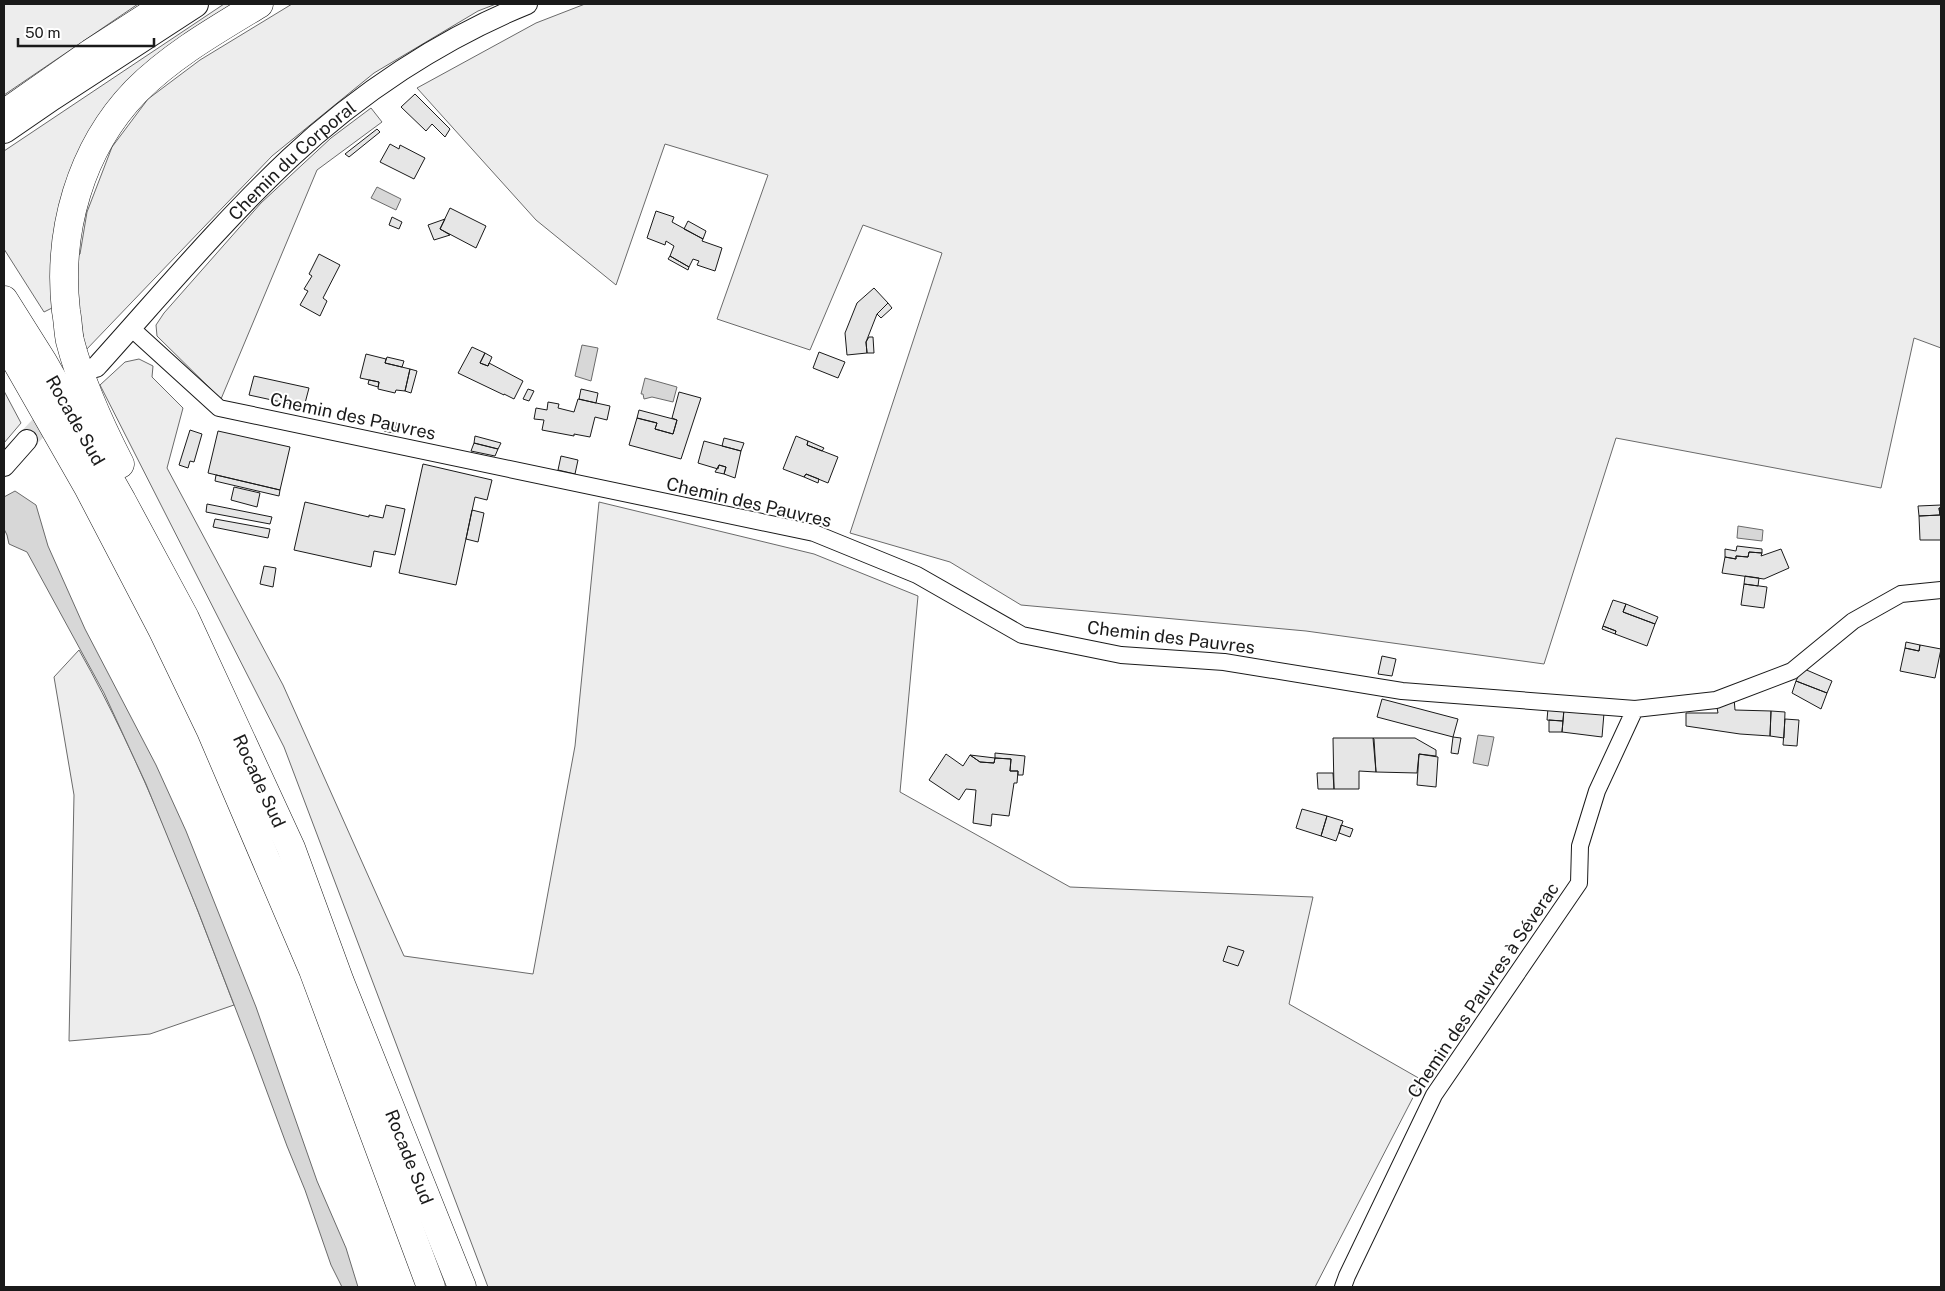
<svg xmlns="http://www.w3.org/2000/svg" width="1945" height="1291" viewBox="0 0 1945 1291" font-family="'Public Sans',sans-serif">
<rect width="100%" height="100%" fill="#fff"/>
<path fill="#ededed" stroke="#6a6a6a" d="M 4,4 L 138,4 L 4,95 Z
M 224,4 L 242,4 L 100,121 L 52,308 L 44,312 L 4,249 L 4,151 Z
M 292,4 L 496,4 L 478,11 L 374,73 L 272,156 L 85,351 L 72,257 L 80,254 L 87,212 L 112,147 L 148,99 L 200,60 Z
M 585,4 L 1941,4 L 1941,348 L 1914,338 L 1881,488 L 1616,438 L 1544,664 L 1306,631 L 1021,605 L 950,562 L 850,533 L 942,253 L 863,225 L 810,350 L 717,319 L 768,175 L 665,144 L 616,285 L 536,220 L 417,88 L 536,23 Z
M 371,108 L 382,122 L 317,170 L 221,399 L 157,336 L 156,325 L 164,313 L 261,203 L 331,138 Z
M 139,359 L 153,366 L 152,377 L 183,408 L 167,468 L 283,685 L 404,956 L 533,974 L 575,746 L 599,502 L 814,554 L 918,596 L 900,792 L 1070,887 L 1313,897 L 1289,1004 L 1422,1080 L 1315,1287 L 488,1287 L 284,747 L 100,385 L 125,362 Z
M 4,391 L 21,423 L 4,443 Z
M 79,650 C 143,763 188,885 234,1005 L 150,1034 L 69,1041 L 74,795 L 54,677 Z"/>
<path fill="#d7d7d7" stroke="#6a6a6a" d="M 377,187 L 401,199 L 396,210 L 371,198 Z
M 582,345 L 598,348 L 591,381 L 575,376 Z
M 645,378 L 677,387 L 673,402 L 652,397 L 644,399 L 643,394 L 641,394 Z
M 15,491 L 36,505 L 48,546 L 85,629 L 156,765 L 186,831 L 256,1007 L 317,1181 L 346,1248 L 358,1287 L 342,1287 L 331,1265 L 305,1190 L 287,1146 L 253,1054 L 198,911 L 146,784 L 104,693 L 27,552 L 9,544 L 7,535 L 4,529 L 4,497 Z
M 1738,526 L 1763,530 L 1762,541 L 1737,538 Z
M 1478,735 L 1494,737 L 1488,766 L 1473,763 Z"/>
<path fill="#e6e6e6" stroke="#1a1a1a" d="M 415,94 L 450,129 L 445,137 L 432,124 L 426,131 L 401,107 Z
M 377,129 L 380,132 L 349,157 L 345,154 Z
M 390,144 L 399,149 L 400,145 L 425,158 L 414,179 L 380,162 Z
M 450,208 L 486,226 L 476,248 L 440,229 Z
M 656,211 L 674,217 L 672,222 L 703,239 L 702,241 L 722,248 L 715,271 L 697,265 L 699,261 L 693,259 L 689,267 L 670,256 L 674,246 L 666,241 L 665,245 L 647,238 Z
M 392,217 L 402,222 L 399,229 L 389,225 Z
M 445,219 L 440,229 L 450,235 L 434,240 L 428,225 Z
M 688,221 L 706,231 L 703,239 L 684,229 Z
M 319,254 L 340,265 L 323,298 L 327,301 L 320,316 L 300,305 L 308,291 L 304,289 L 312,276 L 309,274 Z
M 670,256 L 689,267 L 688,270 L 668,259 Z
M 874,288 L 888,303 L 877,314 L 866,342 L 867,353 L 847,355 L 845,333 L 857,303 Z
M 888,303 L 892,308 L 881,318 L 877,314 Z
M 869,337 L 873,337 L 874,353 L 867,353 L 866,342 Z
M 472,347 L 485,353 L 480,363 L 488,366 L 489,363 L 523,381 L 514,399 L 504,394 L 504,395 L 458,373 Z
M 819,352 L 845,362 L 838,378 L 813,368 Z
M 485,353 L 492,357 L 488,366 L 480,363 Z
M 366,354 L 386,359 L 385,363 L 410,369 L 405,391 L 396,390 L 395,393 L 378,389 L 379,382 L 360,378 Z
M 387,357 L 404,361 L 402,367 L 385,363 Z
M 410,369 L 417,371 L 411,393 L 405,391 Z
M 254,376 L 309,388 L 304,407 L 249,395 Z
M 369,380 L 379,382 L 378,387 L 368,384 Z
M 528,389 L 534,391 L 529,401 L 523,399 Z
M 581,389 L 598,393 L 596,403 L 579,399 Z
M 679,392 L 701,398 L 681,459 L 629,445 L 637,418 L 657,423 L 655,429 L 673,434 L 677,420 L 672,418 Z
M 578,399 L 610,406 L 607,420 L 595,417 L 590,437 L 574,434 L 574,436 L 542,430 L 544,420 L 534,419 L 536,408 L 547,410 L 548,402 L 559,404 L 558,408 L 574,412 Z
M 639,410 L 677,420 L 673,434 L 655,429 L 657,423 L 637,418 Z
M 386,421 L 397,423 L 394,433 L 384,431 Z
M 190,430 L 202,434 L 194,462 L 190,461 L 188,468 L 179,465 Z
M 218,431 L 290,447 L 280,490 L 208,473 Z
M 475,436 L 501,443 L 498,449 L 474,443 Z
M 796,436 L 808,441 L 807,445 L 838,457 L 828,483 L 806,474 L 804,477 L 783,469 Z
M 724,438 L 744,443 L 741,451 L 722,446 Z
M 704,441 L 741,451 L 735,478 L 724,474 L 726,467 L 719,465 L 718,469 L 698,463 Z
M 808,441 L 824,448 L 822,451 L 807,445 Z
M 474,443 L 498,449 L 495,456 L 471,451 Z
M 561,456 L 578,460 L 575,474 L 558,470 Z
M 423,464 L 492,480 L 487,500 L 475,497 L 456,585 L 399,573 Z
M 719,465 L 726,467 L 724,474 L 715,472 Z
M 806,474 L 819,479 L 818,483 L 804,477 Z
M 216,475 L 280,490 L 279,496 L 215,481 Z
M 234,487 L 260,493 L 257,507 L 231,500 Z
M 305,502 L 369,517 L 369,515 L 383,518 L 386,505 L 405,509 L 395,555 L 374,551 L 371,567 L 294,550 Z
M 207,504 L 272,517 L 270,524 L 206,512 Z
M 1941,505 L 1941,508 L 1939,508 L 1940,515 L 1919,516 L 1918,506 Z
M 1939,508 L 1941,508 L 1941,540 L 1920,540 L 1919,516 L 1940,515 Z
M 472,510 L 484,513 L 478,542 L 466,539 Z
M 215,519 L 270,529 L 268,538 L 213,527 Z
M 1737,546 L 1762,549 L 1762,553 L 1749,552 L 1748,557 L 1736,556 L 1736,559 L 1725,557 L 1725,549 L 1736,551 Z
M 1781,549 L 1789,568 L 1764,579 L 1722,573 L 1725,557 L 1736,559 L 1736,556 L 1748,557 L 1749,552 L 1762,553 L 1761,556 Z
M 264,566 L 276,568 L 273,587 L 260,584 Z
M 1745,576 L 1759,578 L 1758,586 L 1744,584 Z
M 1744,584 L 1767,587 L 1764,608 L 1741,605 Z
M 1613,600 L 1626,604 L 1623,612 L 1655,624 L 1647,646 L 1615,634 L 1616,631 L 1603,626 Z
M 1626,604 L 1658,617 L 1655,624 L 1623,612 Z
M 1603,626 L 1616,631 L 1615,634 L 1602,629 Z
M 1906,642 L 1920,645 L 1919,651 L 1905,648 Z
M 1920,645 L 1941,649 L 1935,678 L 1900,671 L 1905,648 L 1919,651 Z
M 1382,656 L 1396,659 L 1392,676 L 1378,674 Z
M 1802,668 L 1832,681 L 1827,693 L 1796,681 Z
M 1796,681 L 1827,693 L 1821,709 L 1792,693 Z
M 1734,698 L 1735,710 L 1771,711 L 1770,736 L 1740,734 L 1686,726 L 1686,713 L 1718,713 L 1716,702 Z
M 1382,699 L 1458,719 L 1453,737 L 1377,717 Z
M 1548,708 L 1564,709 L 1563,721 L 1547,720 Z
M 1564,709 L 1604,713 L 1602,737 L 1562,732 Z
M 1771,711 L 1785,712 L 1784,738 L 1770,736 Z
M 1785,719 L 1799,720 L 1797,746 L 1783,745 Z
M 1549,720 L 1563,721 L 1562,732 L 1549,732 Z
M 1453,737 L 1461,738 L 1458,754 L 1451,753 Z
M 1333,738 L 1373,738 L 1374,739 L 1376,772 L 1359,771 L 1359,789 L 1334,789 Z
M 1373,738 L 1415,738 L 1436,750 L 1436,756 L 1419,754 L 1417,773 L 1376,772 Z
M 995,753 L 1025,756 L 1023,775 L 1018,775 L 1018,771 L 1010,771 L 1011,759 L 995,758 Z
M 946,754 L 963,766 L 970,755 L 980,762 L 994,763 L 995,758 L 1011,759 L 1010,771 L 1018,771 L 1017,783 L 1014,783 L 1009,816 L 992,814 L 991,826 L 973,823 L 976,790 L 966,789 L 959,800 L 929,780 Z
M 1419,754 L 1438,757 L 1436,787 L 1417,785 Z
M 970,755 L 995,758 L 994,763 L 980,762 Z
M 1317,773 L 1333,773 L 1334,789 L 1318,789 Z
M 1302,809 L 1327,816 L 1321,836 L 1296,828 Z
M 1327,816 L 1343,821 L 1336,841 L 1321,836 Z
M 1341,825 L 1353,829 L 1350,837 L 1339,833 Z
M 1228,946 L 1244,951 L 1238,966 L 1223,961 Z"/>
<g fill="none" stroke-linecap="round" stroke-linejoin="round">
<path stroke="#ddd" stroke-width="20" stroke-dasharray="20 10" stroke-linecap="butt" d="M 27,440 L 57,408"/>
<g stroke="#1a1a1a" stroke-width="18">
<path id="minor" d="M 131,328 L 219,408 L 814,533 L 917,575 L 1022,635 L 1121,655 L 1224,662 L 1402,691 L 1635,709 L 1716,700 L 1792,671 L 1853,621 L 1901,594 L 1941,590
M 1343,1287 L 1347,1276 L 1434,1095 L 1579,883 L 1580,846 L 1597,791 L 1635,709"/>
</g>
<g stroke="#1a1a1a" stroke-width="22">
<g id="tertiary">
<path id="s1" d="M 96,367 C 160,296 221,223 290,158 C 358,94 441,39 527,4"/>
<path d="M 4,466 L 27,440"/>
</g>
</g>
<g stroke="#1a1a1a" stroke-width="28">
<path id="primary" d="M 4,130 L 52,97 L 195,4"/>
</g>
<g stroke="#1a1a1a" stroke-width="29">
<g id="trunk">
<path d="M 4,114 L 91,53 L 167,4"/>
<path id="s2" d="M 4,300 L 43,362 L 122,501 L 185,618 L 291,848 L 340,982 L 462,1287"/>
<path d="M 4,340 L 88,487 L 162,629 L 211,731 L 313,970 L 431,1287"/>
<path d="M 120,464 C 100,425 81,384 70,341 C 68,332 68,321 66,311 C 57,232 80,149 136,91 C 172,55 216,30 259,4"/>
</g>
</g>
<use href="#minor" stroke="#fff" stroke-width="16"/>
<use href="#tertiary" stroke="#fff" stroke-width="20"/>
<use href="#primary" stroke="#fff" stroke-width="26"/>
<use href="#trunk" stroke="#fff" stroke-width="28"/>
</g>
<g text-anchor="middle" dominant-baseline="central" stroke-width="4" stroke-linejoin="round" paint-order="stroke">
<g font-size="18" fill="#1a1a1a" stroke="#fff">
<text stroke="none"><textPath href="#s1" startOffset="285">Chemin du Corporal</textPath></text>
<text transform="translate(353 416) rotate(12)">Chemin des Pauvres</text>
<text stroke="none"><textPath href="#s2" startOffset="140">Rocade Sud</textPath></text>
<text transform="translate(749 502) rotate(13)">Chemin des Pauvres</text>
<text transform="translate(1171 637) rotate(7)">Chemin des Pauvres</text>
<text stroke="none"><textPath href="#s2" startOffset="545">Rocade Sud</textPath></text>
<text transform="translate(1483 990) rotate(-56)">Chemin des Pauvres à Séverac</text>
<text stroke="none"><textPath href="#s2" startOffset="950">Rocade Sud</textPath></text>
</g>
</g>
<rect width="1945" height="1291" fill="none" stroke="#1a1a1a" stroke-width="10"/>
<path d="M18 38v8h136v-8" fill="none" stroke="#1a1a1a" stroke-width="2.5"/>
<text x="25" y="38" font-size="15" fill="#1a1a1a" stroke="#ffffff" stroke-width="4" paint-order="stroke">50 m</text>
</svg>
